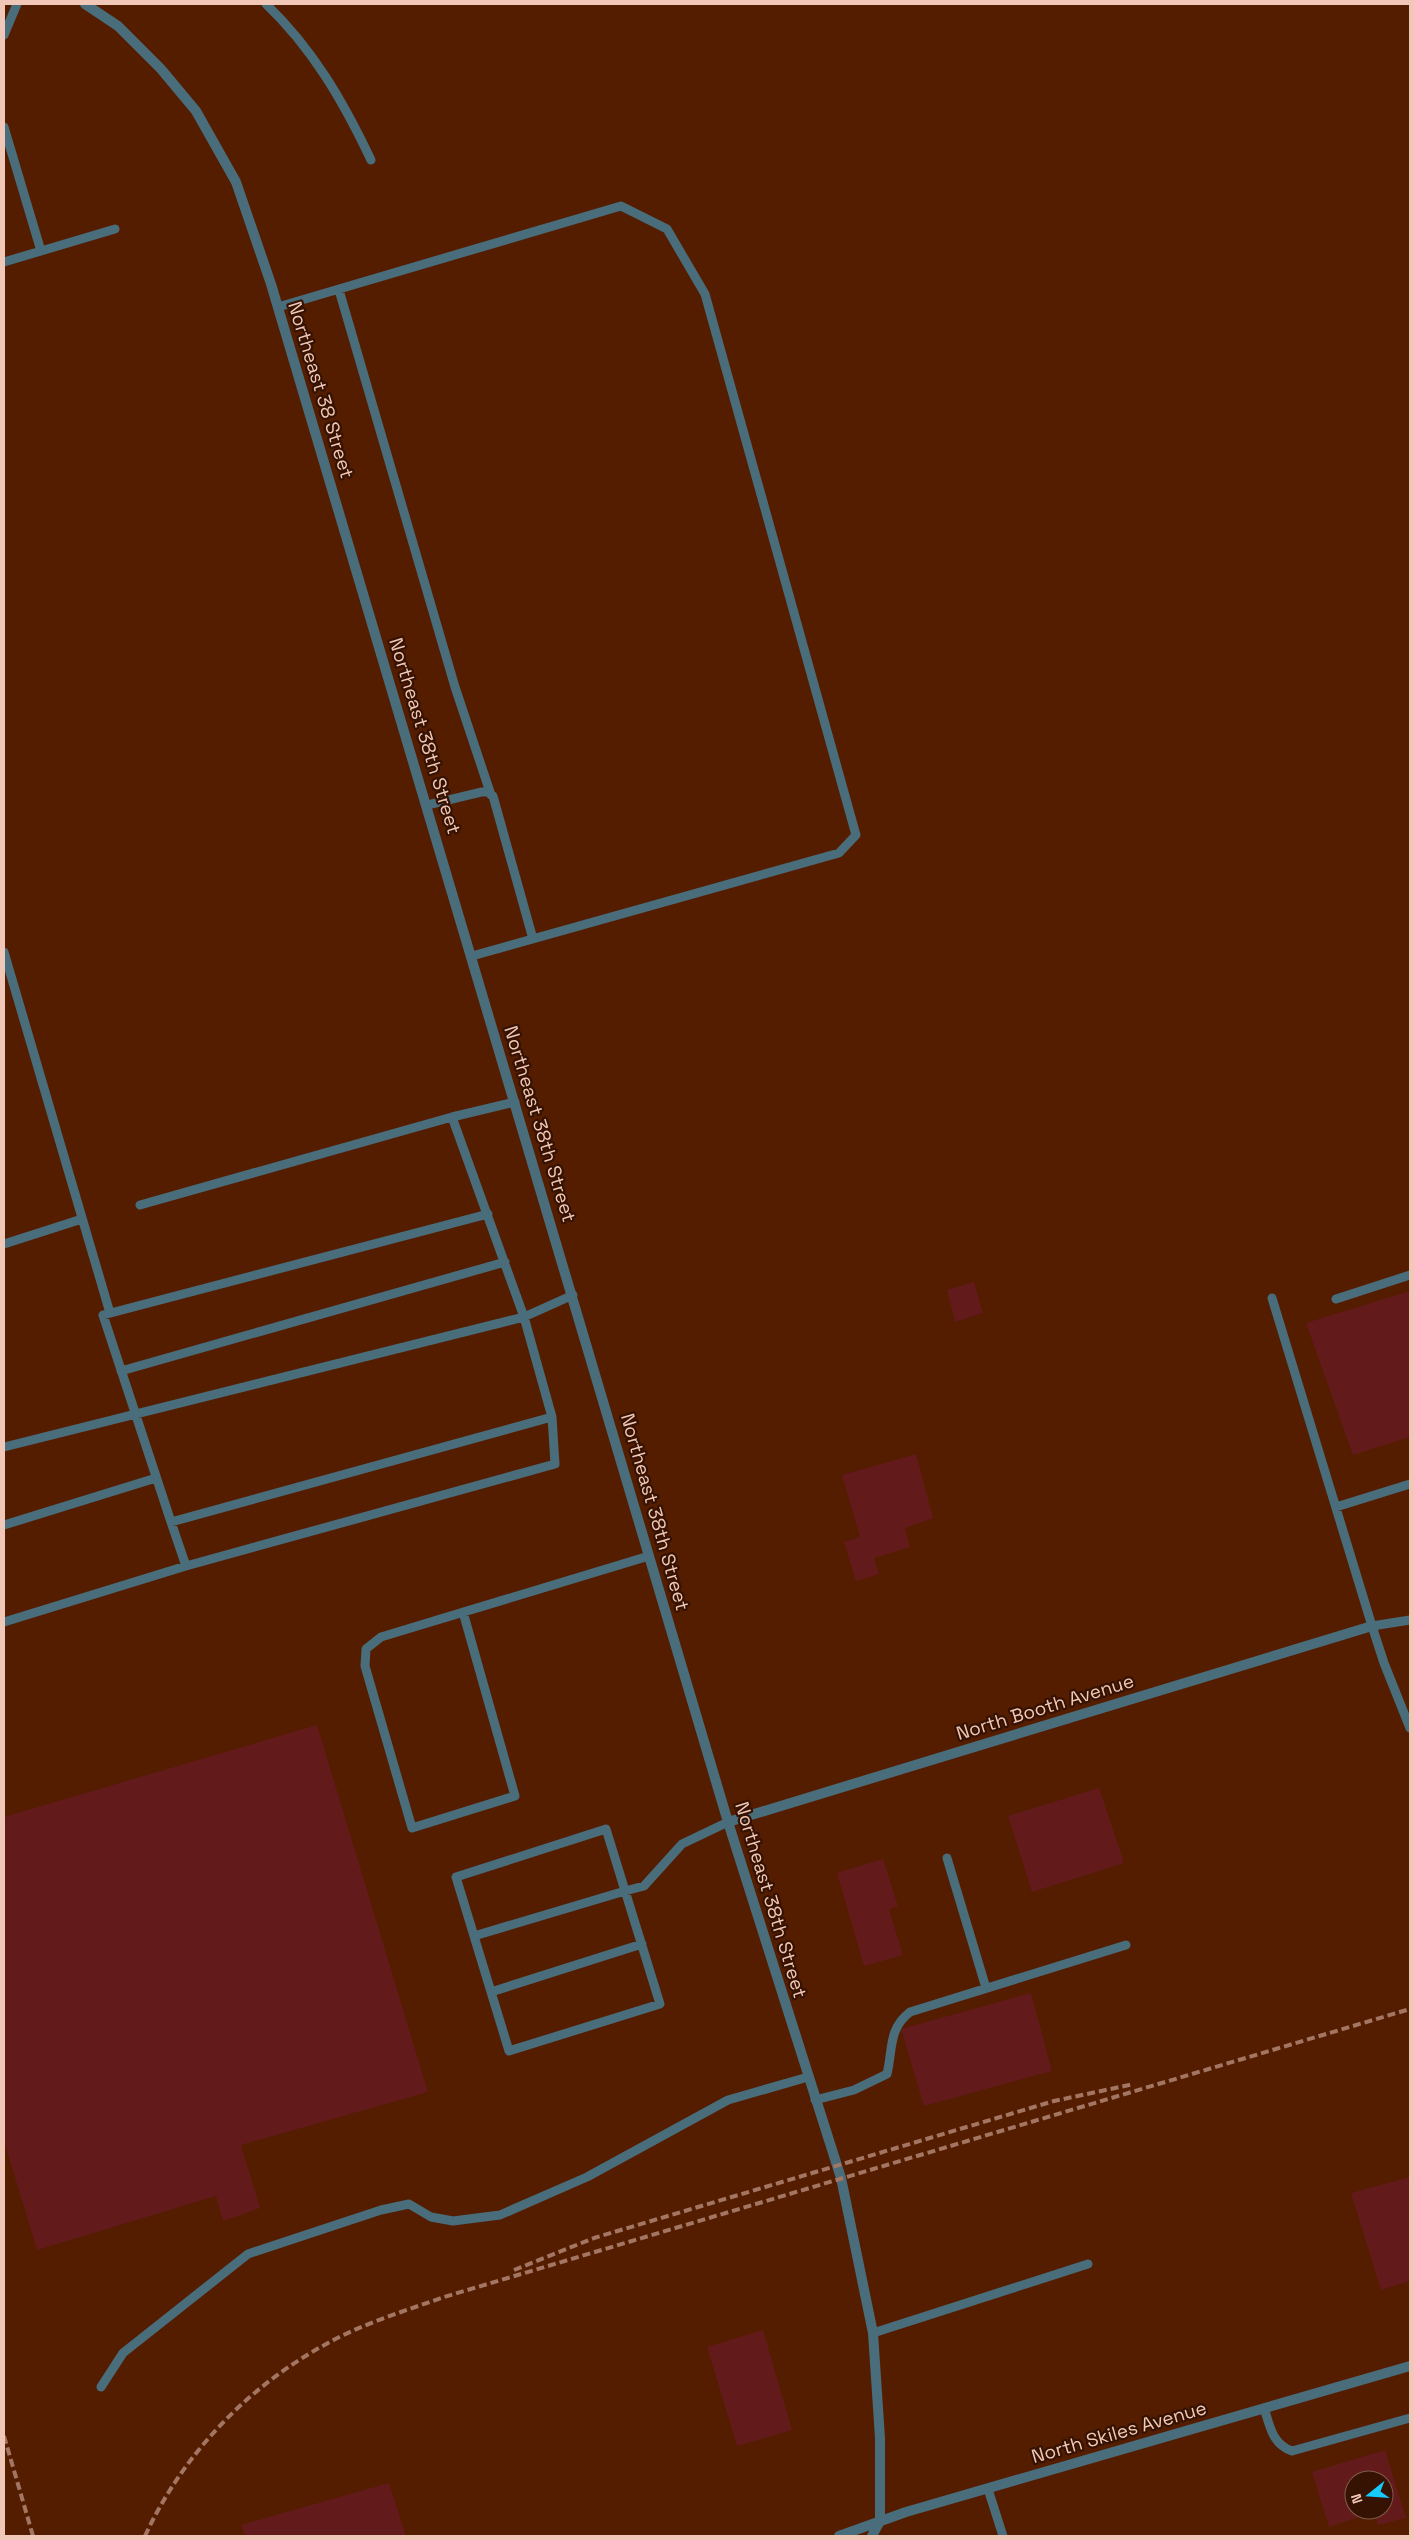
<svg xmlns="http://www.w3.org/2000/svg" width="1414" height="2540" viewBox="0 0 1414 2540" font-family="'Space Grotesk',sans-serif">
<rect width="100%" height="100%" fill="#471500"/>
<path fill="#541d00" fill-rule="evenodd" d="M 4,4 L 1410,4 L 1410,2536 L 4,2536 ZM 1354,2480 L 1384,2480 L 1384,2510 L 1354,2510 Z"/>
<path fill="#631a1a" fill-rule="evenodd" d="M 974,1282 L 983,1313 L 955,1322 L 947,1290 Z
M 1410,1291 L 1410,1437 L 1353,1455 L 1306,1323 Z
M 916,1454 L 933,1518 L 905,1528 L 910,1547 L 874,1558 L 879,1574 L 856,1581 L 844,1542 L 860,1537 L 842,1475 Z
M 317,1725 L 428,2092 L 241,2145 L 260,2208 L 223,2221 L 216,2196 L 37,2250 L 4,2141 L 4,1817 Z
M 1099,1788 L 1124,1863 L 1032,1892 L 1008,1816 Z
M 883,1859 L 898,1906 L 889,1909 L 903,1955 L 864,1966 L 837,1873 Z
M 1031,1993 L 1052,2071 L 924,2106 L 901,2029 Z
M 1410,2177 L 1410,2281 L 1381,2290 L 1351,2193 Z
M 763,2330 L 792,2430 L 737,2446 L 707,2347 Z
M 1385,2450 L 1406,2518 L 1378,2525 L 1374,2512 L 1329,2527 L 1312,2472 ZM 1354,2480 L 1384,2480 L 1384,2510 L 1354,2510 Z
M 389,2483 L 406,2536 L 245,2536 L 241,2525 Z"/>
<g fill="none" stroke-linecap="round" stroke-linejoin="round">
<path stroke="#496d7b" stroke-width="9" d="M 266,4 C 313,49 343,101 371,160
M 4,35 L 17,4
M 4,127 L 41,251 L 4,262
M 41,251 L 115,229
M 339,290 L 455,687 L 491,795
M 278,307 L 621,206 L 667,229 L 705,294 L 856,835 L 839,853 L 472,956
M 427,805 L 481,792 L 488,792 L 493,796 L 533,939
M 4,952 L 110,1313
M 515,1102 L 452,1117 L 524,1317 L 573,1295
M 140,1205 L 452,1117
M 4,1244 L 82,1219
M 1272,1298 L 1372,1626 L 1384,1663 L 1410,1728
M 1336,1299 L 1410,1275
M 121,1371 L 505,1262
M 4,1447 L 524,1317 L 552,1417 L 171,1522 L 103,1315 L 488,1214
M 1336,1507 L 1410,1484
M 171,1522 L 186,1566 L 555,1464 L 552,1417
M 4,1525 L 156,1478
M 463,1612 L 515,1796 L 412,1828 L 365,1666 L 366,1649 L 381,1637 L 649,1556
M 4,1622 L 186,1566
M 1372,1626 L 1410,1620
M 947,1858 L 986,1988
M 474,1936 L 456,1877 L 606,1829 L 660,2004 L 509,2051 L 474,1936 L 625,1891 L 644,1886 L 682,1844 L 728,1822
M 491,1992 L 642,1944
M 815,2100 L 854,2090 L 887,2074 C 893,2049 888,2029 910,2012 L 1126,1945
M 873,2333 L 1088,2264
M 101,2387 L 123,2353 L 248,2254 L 381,2210 L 409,2204 L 431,2217 L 453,2221 L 500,2215 L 587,2177 L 728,2100 L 808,2077
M 1264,2408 C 1270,2426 1272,2444 1292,2451 L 1410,2418
M 988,2489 L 1003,2536"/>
<path stroke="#496d7b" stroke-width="10" d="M 85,4 L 118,26 L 161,69 L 196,111 L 236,182 L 271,284 L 728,1822 L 841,2178 L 873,2333 L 880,2438 L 880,2521 L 872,2536
M 728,1822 L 1372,1626
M 839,2536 L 906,2512 L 1410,2366"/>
<path stroke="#a37563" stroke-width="4" stroke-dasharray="8 4" stroke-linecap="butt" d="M 514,2270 L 594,2238 L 1054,2101 L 1134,2084
M 4,2436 L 33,2536
M 145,2536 C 183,2454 248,2386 328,2343 C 364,2323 405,2311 444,2297 L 1410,2009"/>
</g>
<g text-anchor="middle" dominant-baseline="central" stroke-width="4.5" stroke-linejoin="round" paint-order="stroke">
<g font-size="19" fill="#f1c8b7" stroke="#351202">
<text transform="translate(321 390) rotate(73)">Northeast 38 Street</text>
<text transform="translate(425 736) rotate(73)">Northeast 38th Street</text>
<text transform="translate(540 1124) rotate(73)">Northeast 38th Street</text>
<text transform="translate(655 1512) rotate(74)">Northeast 38th Street</text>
<text transform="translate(1045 1707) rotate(-17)">North Booth Avenue</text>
<text transform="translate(771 1900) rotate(73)">Northeast 38th Street</text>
<text transform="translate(1119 2432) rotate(-16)">North Skiles Avenue</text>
</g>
</g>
<rect width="1414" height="2540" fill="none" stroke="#f1c8b7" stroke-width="10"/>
<g transform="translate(1369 2495) rotate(253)"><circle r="24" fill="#351202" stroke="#805b4a"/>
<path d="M0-4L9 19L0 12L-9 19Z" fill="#17cafb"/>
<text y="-8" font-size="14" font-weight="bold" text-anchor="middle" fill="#f1c8b7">N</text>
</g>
</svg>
